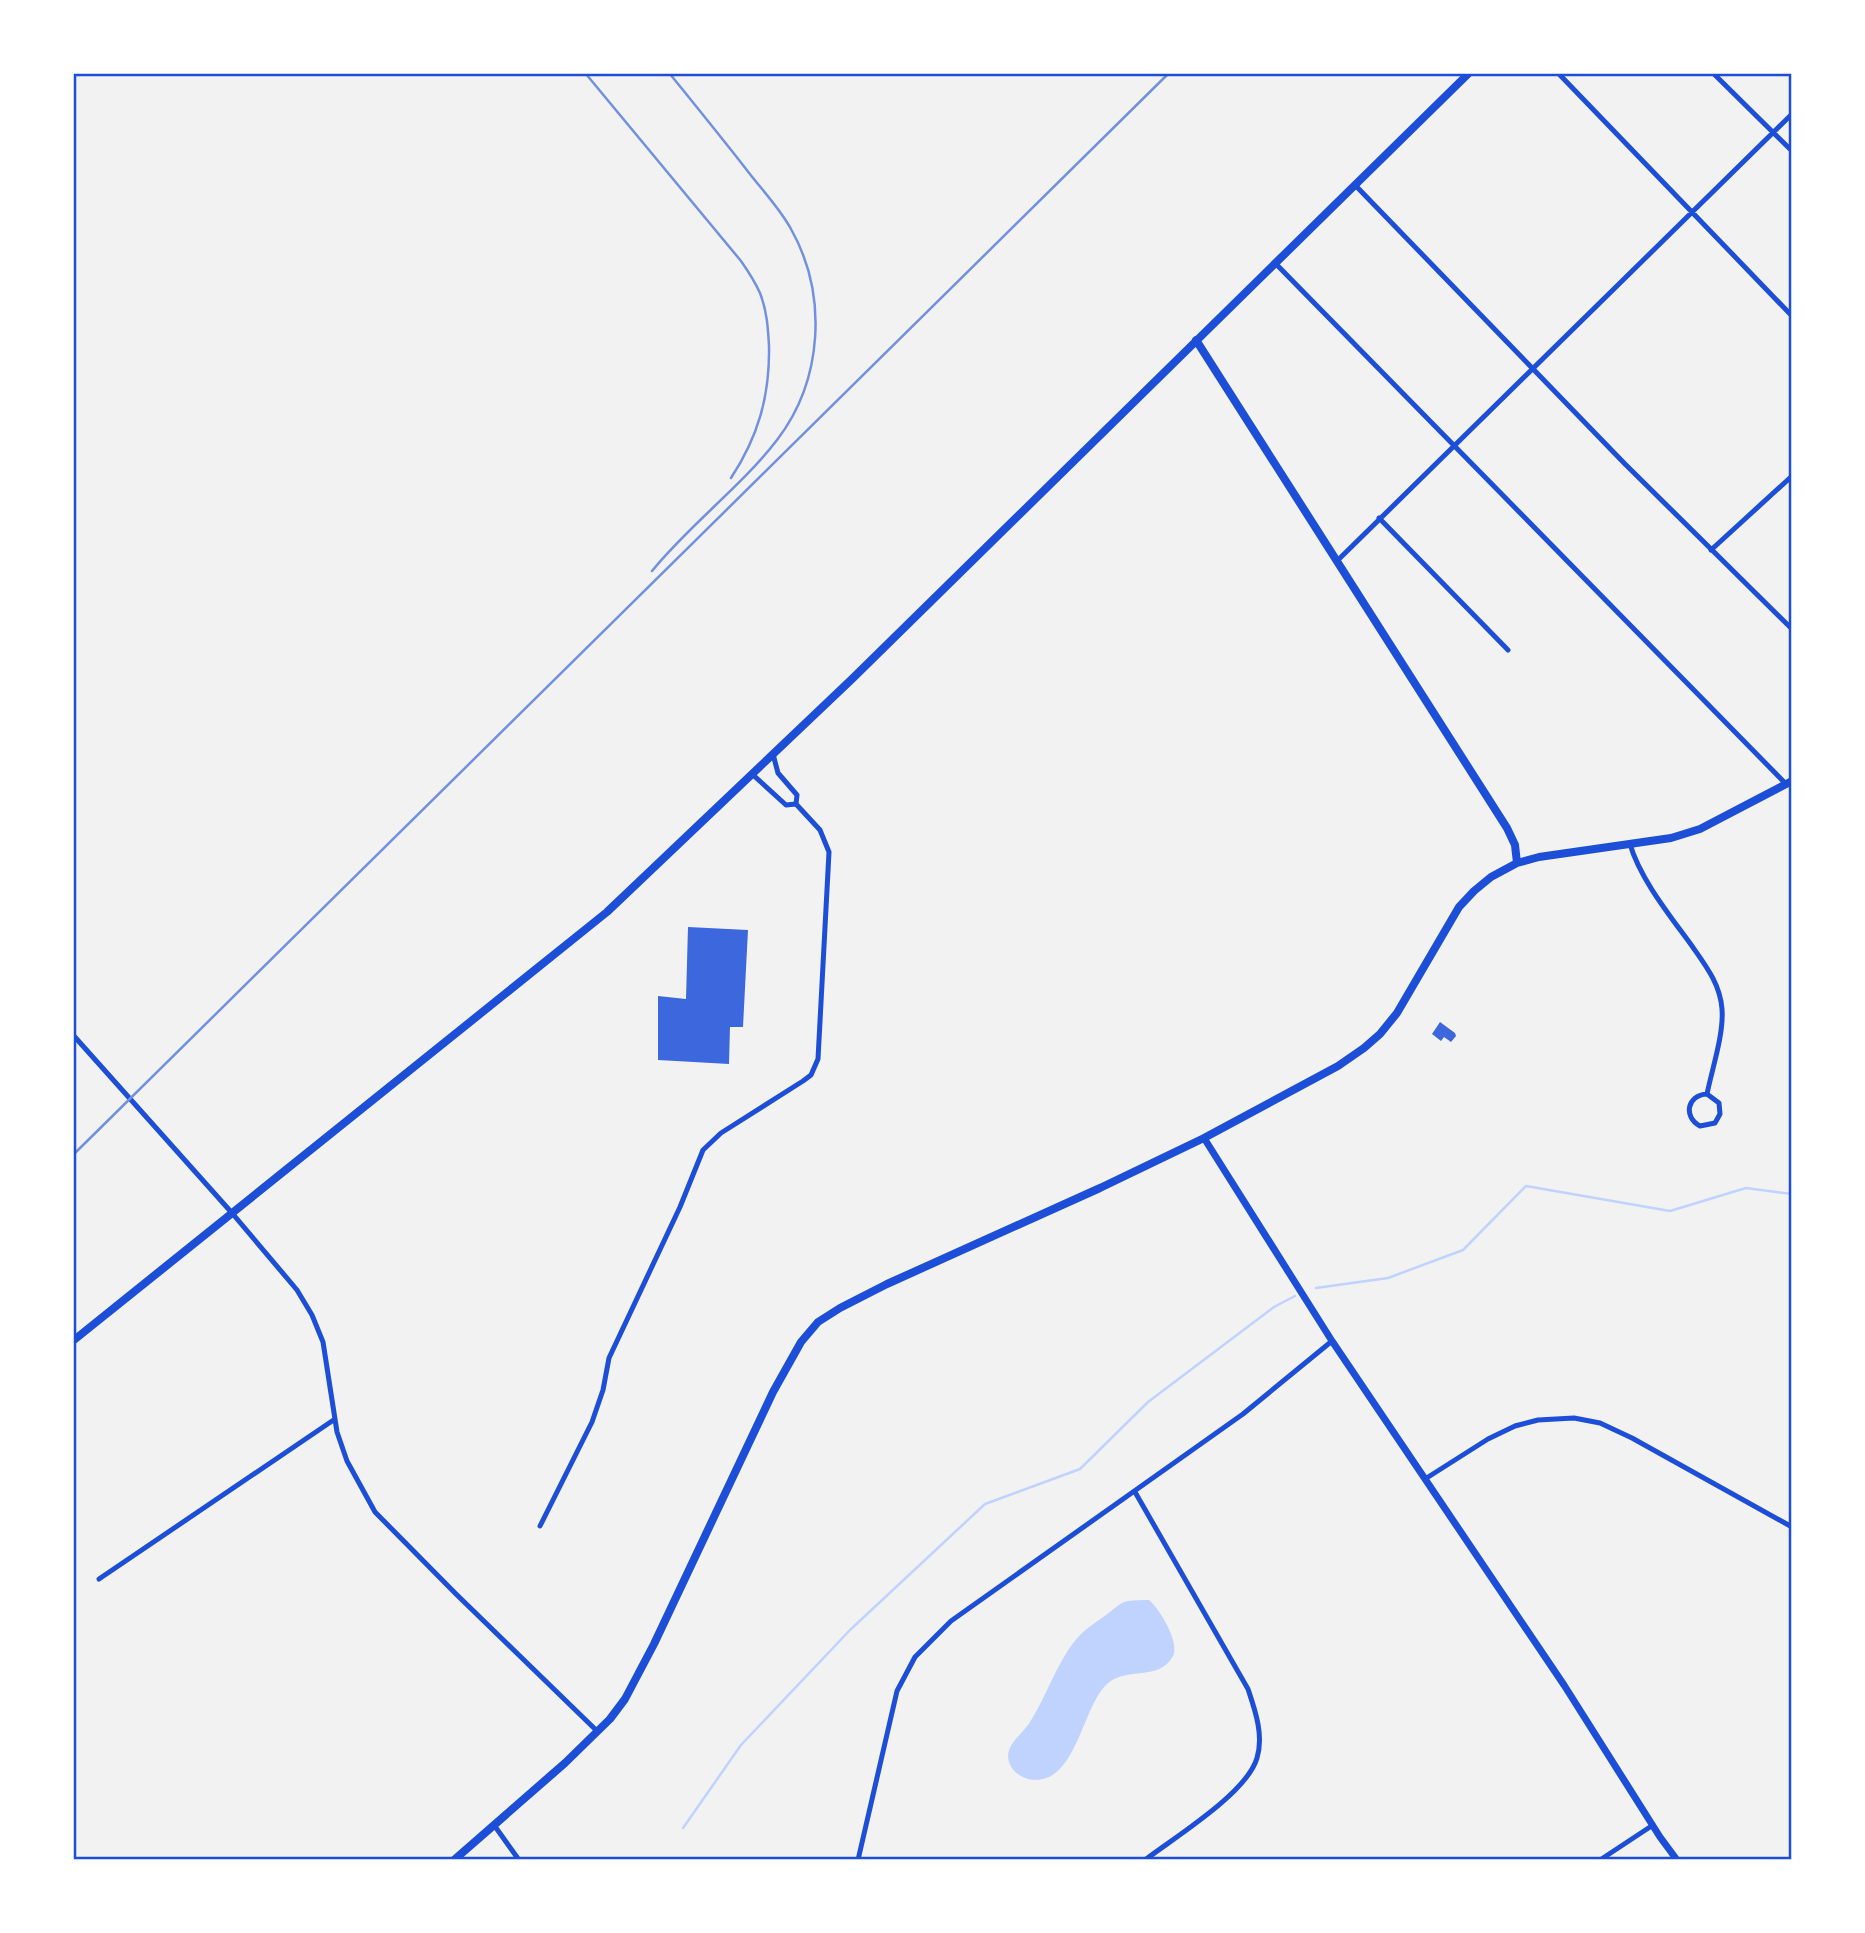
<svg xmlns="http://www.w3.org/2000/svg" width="1865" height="1933" viewBox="0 0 1865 1933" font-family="Barlow,sans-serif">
<rect width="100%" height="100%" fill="#f2f2f2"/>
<path fill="#bfd3fe" d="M 1149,1600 C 1160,1609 1180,1643 1173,1656 C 1159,1682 1126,1666 1107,1684 C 1081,1708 1076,1789 1028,1779 C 1019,1776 1012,1771 1009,1762 C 1004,1745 1022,1735 1030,1722 C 1047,1696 1059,1656 1081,1634 C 1088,1627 1098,1621 1106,1615 C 1112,1611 1120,1602 1128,1601 C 1135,1600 1142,1600 1149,1600 Z"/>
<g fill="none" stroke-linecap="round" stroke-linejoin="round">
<path stroke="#bfd3fe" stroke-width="2.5" d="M 1316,1288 L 1388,1278 L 1463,1250 L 1526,1186 L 1670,1211 L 1746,1188 L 1792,1194
M 683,1828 L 741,1745 L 850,1630 L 985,1504 L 1080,1469 L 1148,1402 L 1274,1307 L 1295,1296"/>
</g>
<path fill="#3d67dc" d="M 688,927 L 748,930 L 743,1027 L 730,1027 L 729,1064 L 658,1060 L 658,996 L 686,999 Z
M 1440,1022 L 1455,1033 L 1456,1036 L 1451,1042 L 1444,1037 L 1441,1041 L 1432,1034 Z"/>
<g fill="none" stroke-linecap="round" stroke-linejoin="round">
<path stroke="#1d4ed8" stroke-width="5" d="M 1559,74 L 1792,316
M 1714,74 L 1792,151
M 1355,185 L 1625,464 L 1792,629
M 1276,264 L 1786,784
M 1379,518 L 1508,650
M 1711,550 L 1792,476
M 1337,561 L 1792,114
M 773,754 L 778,773 L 797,795 L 796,804
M 1630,844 C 1640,879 1671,917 1692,946 C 1706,966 1720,984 1722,1009 C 1724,1034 1712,1069 1707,1094 C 1687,1095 1683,1117 1700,1126 L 1715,1123 L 1720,1114 L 1719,1103 L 1707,1094
M 74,1036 L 232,1213 L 297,1290 L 312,1315 L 323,1342 L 337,1432 L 347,1461 L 375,1512 L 456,1594 L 597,1731
M 1425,1479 L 1488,1439 L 1515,1426 L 1538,1420 L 1574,1418 L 1600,1423 L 1632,1438 L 1792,1527
M 1135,1492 L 1248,1689 C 1255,1710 1264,1735 1257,1758 C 1247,1793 1175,1837 1145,1860
M 540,1526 L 592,1422 L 603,1390 L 609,1358 L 680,1207 L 703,1150 L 721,1133 L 803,1081 L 811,1075 L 818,1059 L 829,852 L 820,830 L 796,804 L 786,805 L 752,774
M 99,1579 L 335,1419
M 494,1825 L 519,1860
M 858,1860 L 897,1691 L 915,1657 L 951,1621 L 1243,1414 L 1332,1341
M 1600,1860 L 1653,1825"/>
<path stroke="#1d4ed8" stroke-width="7" d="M 1204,1138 L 1332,1341 L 1564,1685 L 1660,1837 L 1677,1860"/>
<path stroke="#1d4ed8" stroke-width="8" d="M 1196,340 L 1507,828 L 1515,845 L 1517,863
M 74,1340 L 607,912 L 852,679 L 1468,74
M 454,1860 L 565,1763 L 610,1719 L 625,1699 L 654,1644 L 773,1392 L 801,1342 L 818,1322 L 840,1308 L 887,1284 L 1100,1188 L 1204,1138 L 1338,1066 L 1364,1048 L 1380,1034 L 1397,1013 L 1459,907 L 1474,891 L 1491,877 L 1517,863 L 1539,857 L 1671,838 L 1700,829 L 1792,781"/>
<path stroke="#7290e2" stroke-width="2.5" d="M 586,74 L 741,261 C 748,271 755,282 760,293 C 767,311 768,328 769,346 C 770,396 758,437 731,478
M 652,571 C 690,524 740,488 777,440 C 823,380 828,295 791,229 C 779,207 761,189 746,169 C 721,137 695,105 670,74
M 74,1154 L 1168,74"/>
</g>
<rect width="1865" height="1933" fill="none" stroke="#ffffff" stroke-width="150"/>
<rect x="75" y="75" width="1715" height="1783" fill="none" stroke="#1d4ed8" stroke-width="2.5"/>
</svg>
